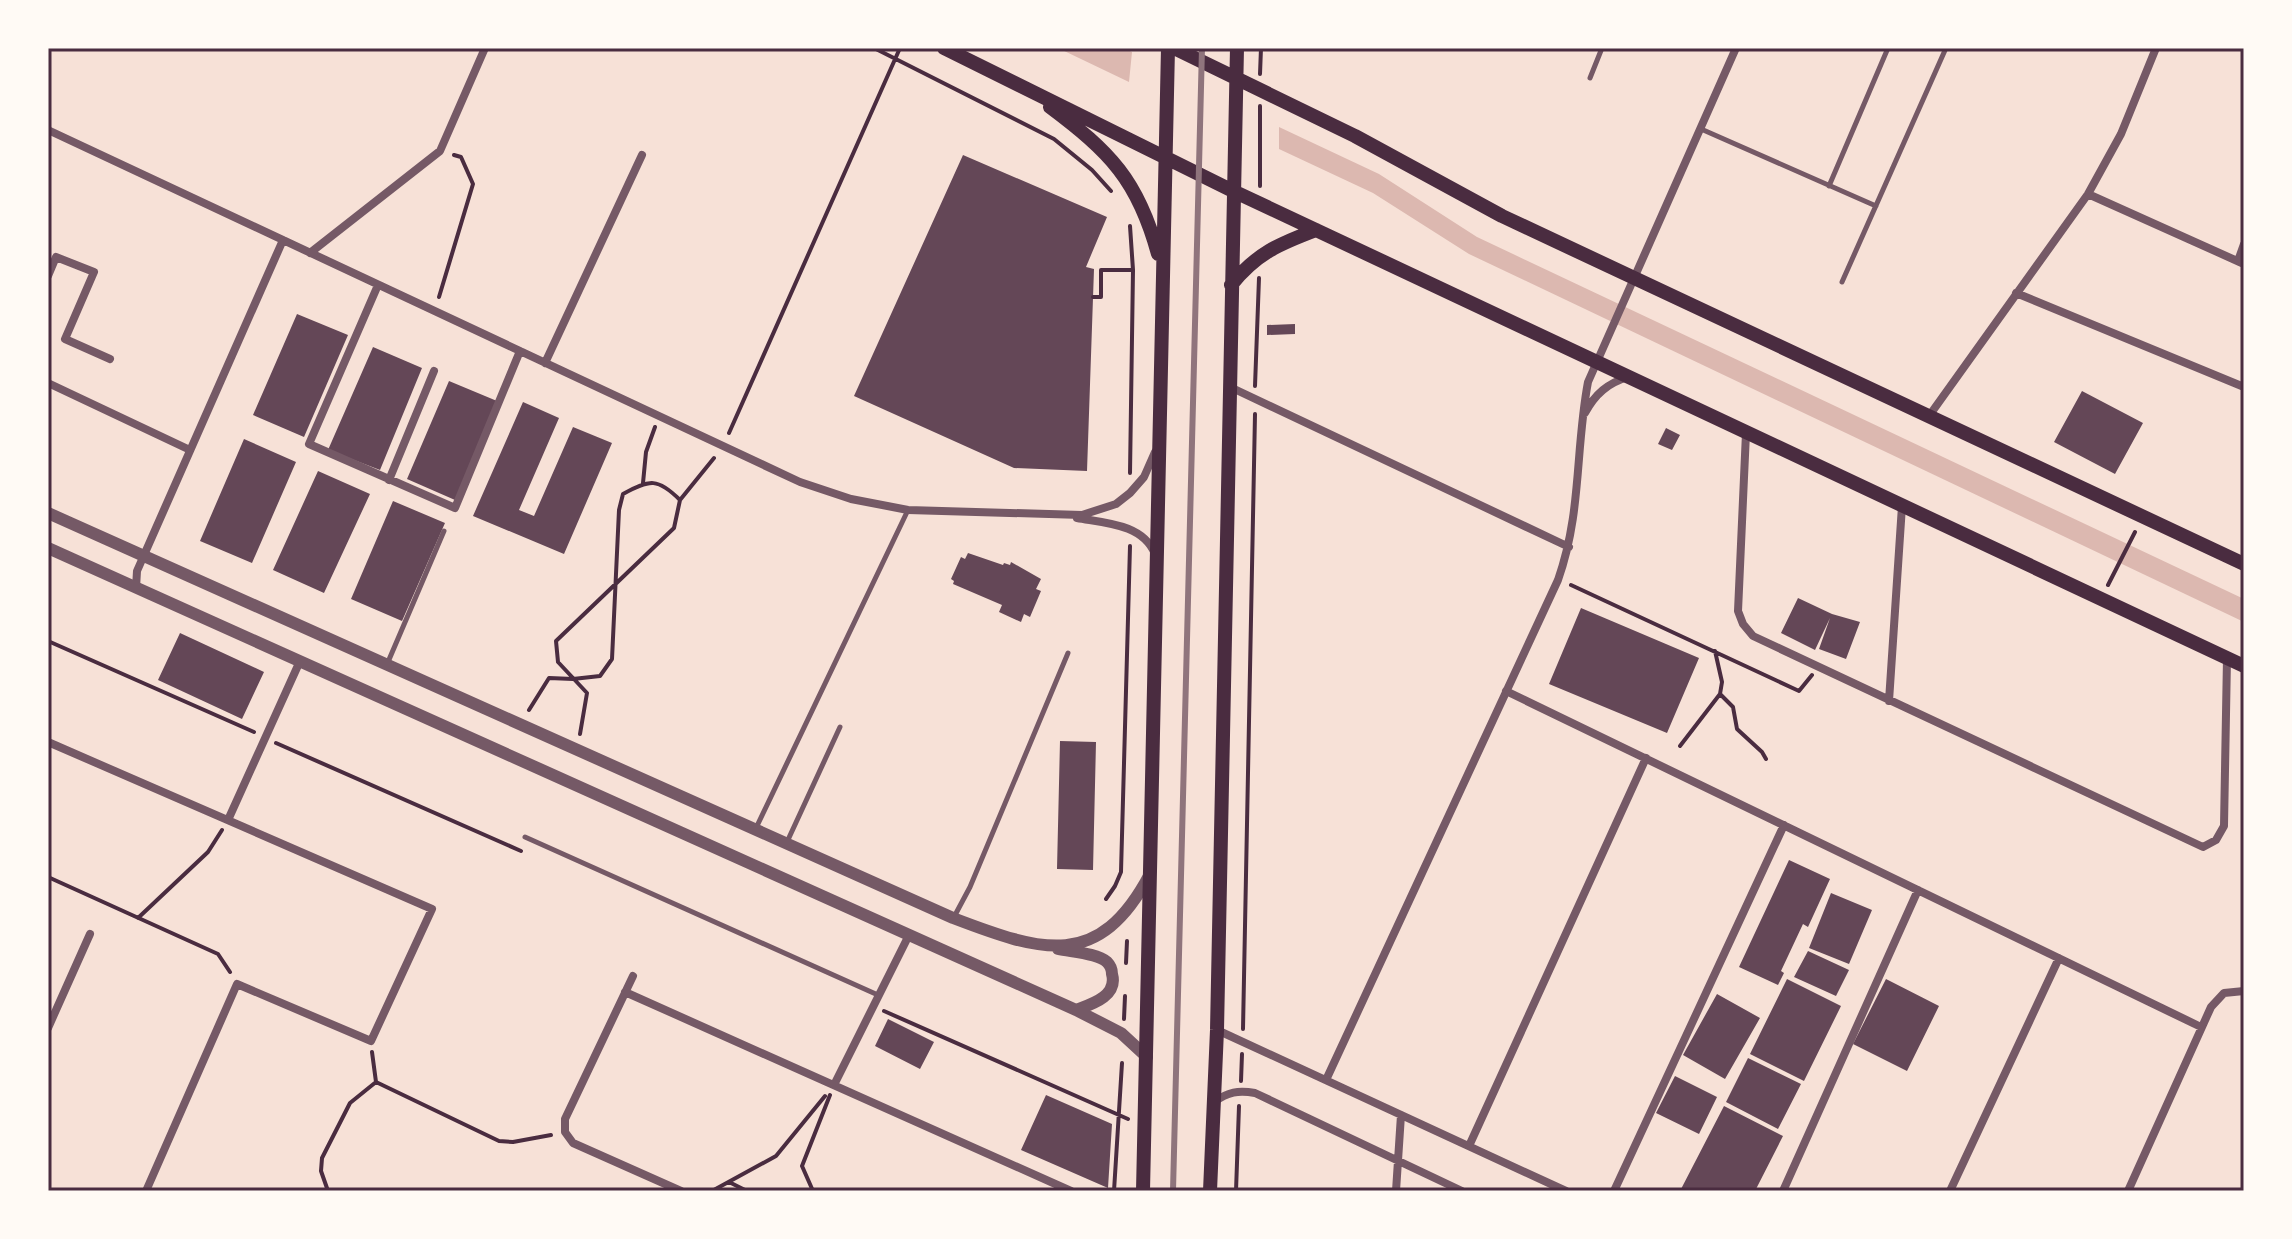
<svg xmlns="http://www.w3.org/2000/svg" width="2292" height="1239" viewBox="0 0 2292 1239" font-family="'Roboto Condensed',sans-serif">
<rect width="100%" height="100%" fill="#f7e1d7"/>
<path fill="#dcb8b0" d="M 1058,48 L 1123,48 L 1132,52 L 1129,82 Z
M 1279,127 L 1379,174 L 1477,237 L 2244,599 L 2244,622 L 1469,254 L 1373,193 L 1279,149 Z"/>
<path fill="#644757" d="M 963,155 L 1107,217 L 1086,267 L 1094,269 L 1087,471 L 1014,468 L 854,396 Z
M 297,314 L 348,335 L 304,437 L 253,415 Z
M 1295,324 L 1295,334 L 1267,335 L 1267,325 Z
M 373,347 L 422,368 L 380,470 L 328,450 Z
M 449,381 L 497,401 L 455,500 L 407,479 Z
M 2082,391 L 2143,423 L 2115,474 L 2054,442 Z
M 523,402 L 559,418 L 519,510 L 534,516 L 573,427 L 612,443 L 564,554 L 473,516 Z
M 1666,428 L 1680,435 L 1672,450 L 1658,444 Z
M 244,439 L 296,462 L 252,563 L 200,541 Z
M 318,471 L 370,494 L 324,593 L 273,570 Z
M 393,501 L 445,523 L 402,621 L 351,599 Z
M 968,553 L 1003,565 L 1004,563 L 1010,565 L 1011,562 L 1041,579 L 1036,589 L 1041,591 L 1030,617 L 1024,614 L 1021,622 L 999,612 L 1002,605 L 953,584 L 954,581 L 951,579 L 961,557 L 965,559 Z
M 1798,598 L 1832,614 L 1860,622 L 1846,659 L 1819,649 L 1830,618 L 1815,650 L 1781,633 Z
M 1581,608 L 1699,658 L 1667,733 L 1549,684 Z
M 180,633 L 264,672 L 242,719 L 158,680 Z
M 1060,741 L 1096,742 L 1093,870 L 1057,869 Z
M 1789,860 L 1830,879 L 1808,927 L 1803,924 L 1781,971 L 1784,973 L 1778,985 L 1739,967 Z
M 1831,893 L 1872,910 L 1849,964 L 1809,948 Z
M 1808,951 L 1849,970 L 1836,996 L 1794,977 Z
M 1787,979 L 1841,1006 L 1804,1081 L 1750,1054 Z
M 1886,979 L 1939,1006 L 1907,1071 L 1853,1044 Z
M 1717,994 L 1760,1018 L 1725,1079 L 1683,1055 Z
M 888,1019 L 934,1042 L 920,1069 L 875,1046 Z
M 1748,1058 L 1801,1084 L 1778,1129 L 1726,1102 Z
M 1675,1076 L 1717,1097 L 1699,1134 L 1656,1113 Z
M 1046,1095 L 1112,1124 L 1108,1188 L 1021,1150 Z
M 1724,1106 L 1783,1136 L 1755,1191 L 1680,1191 Z"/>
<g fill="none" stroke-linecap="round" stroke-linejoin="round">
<path stroke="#4a2c40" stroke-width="4" d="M 874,48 L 1054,139 L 1092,170 L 1111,191
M 1260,74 L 1261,48
M 1260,106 L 1260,186
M 1130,226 L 1133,270 L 1130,473
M 439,297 L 473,184 L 461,157 L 454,155
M 1093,297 L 1101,297 L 1101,270 L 1133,270
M 1255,386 L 1259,278
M 729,433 L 900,48
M 643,483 L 646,452 L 655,427
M 680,500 L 714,458
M 1571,585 L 1799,691 L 1812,675
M 2108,585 L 2135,532
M 48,641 L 254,732
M 1720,694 L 1733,707 L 1737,729 L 1762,752 L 1766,759
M 529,710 L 549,678 L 573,679 L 600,676 L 612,659 L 619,510 L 623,494 C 650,479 658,478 680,500 L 674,528 L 556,641 L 558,662 L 587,693 L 580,734
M 276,743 L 521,851
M 1680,746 L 1720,694 L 1722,682 L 1715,651
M 48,877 L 218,954 L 230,972
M 1106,899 L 1115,886 L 1121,872 L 1130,546
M 138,918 L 208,852 L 222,830
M 1126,963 L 1127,941
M 884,1011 L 1128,1119
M 1124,1019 L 1125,996
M 1243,1029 L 1255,414
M 372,1052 L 376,1082 L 499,1141 L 513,1142 L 551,1135
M 1241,1081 L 1242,1054
M 729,1182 L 747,1191
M 328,1191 L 321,1171 L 322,1158 L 350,1103 L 376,1082
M 712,1191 L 776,1156 L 825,1096
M 813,1191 L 802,1166 L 830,1095
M 1114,1191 L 1122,1063
M 1236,1191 L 1239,1106"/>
<path stroke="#755966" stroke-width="5" d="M 1590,78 L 1602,48
M 1701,129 L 1876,206
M 1829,186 L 1888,48
M 1842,282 L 1946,48
M 388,662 L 444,531
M 756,828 L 908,510
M 525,837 L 878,995
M 787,842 L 840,727
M 954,917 L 970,887 L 1068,653"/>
<path stroke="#755966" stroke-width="8" d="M 48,130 L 800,482 L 851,499 L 908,510 L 1082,515 L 1116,504 L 1130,493 L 1144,477 L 1155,452
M 2088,194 L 2244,264
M 310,253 L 440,151 L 485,48
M 2238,261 L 2244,244
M 48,276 L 56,257 L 94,272 L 65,339 L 110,359
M 378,285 L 309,444 L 455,508 L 520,351
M 2016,293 L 2244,387
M 545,363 L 642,155
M 48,383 L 190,450
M 1230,387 L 1569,547
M 1585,413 C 1595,394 1608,383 1628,377
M 1929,416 L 2088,194 L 2121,134 L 2156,48
M 1746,433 L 1738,611 L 1743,624 L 1753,636 L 2203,847 L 2216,840 L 2224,826 L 2227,658
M 389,480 L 434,371
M 1077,518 C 1105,523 1143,524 1155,554
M 136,588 L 137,571 L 283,240
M 1506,691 L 2201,1027
M 1889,701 L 1902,506
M 48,742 L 432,909 L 371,1041 L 237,984 L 146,1191
M 228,820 L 300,661
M 633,976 L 565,1119 L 565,1132 L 573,1143 L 681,1191
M 625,992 L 1071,1191
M 48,1028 L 90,934
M 1217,1030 L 1566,1191
M 1326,1080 L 1558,580 C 1582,512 1575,451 1588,382 L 1736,48
M 834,1085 L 909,935
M 1214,1102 C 1228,1092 1238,1090 1255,1093 L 1462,1191
M 1469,1146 L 1646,758
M 1396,1191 L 1401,1115
M 1614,1191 L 1784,825
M 1783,1191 L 1918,890
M 1950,1191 L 2059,958
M 2128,1191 L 2211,1007 L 2224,993 L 2244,991"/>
<path stroke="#755966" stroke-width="12" d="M 48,513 L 953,918 C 1042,952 1099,971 1150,874
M 48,548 L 1076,1010 L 1121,1033 L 1147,1057
M 1058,949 C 1072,952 1097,953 1107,962 C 1110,965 1112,970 1112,974 C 1118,996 1092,1004 1076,1010"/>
<path stroke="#4a2c40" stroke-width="14" d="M 944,48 L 1233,191 L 2244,666
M 1174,48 L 1355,136 L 1502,216 L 2244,564
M 1050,107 C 1110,152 1138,180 1158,254
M 1231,285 C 1257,253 1279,244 1316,230
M 1143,1191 L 1168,48
M 1210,1191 L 1217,1030 L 1237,48"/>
<path stroke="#8f747c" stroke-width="6" d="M 1173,1191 L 1202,48"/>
</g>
<rect width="2292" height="1239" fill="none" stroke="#fffaf5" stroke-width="100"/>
<rect x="50" y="50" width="2192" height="1139" fill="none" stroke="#4a2c40" stroke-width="3"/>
</svg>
